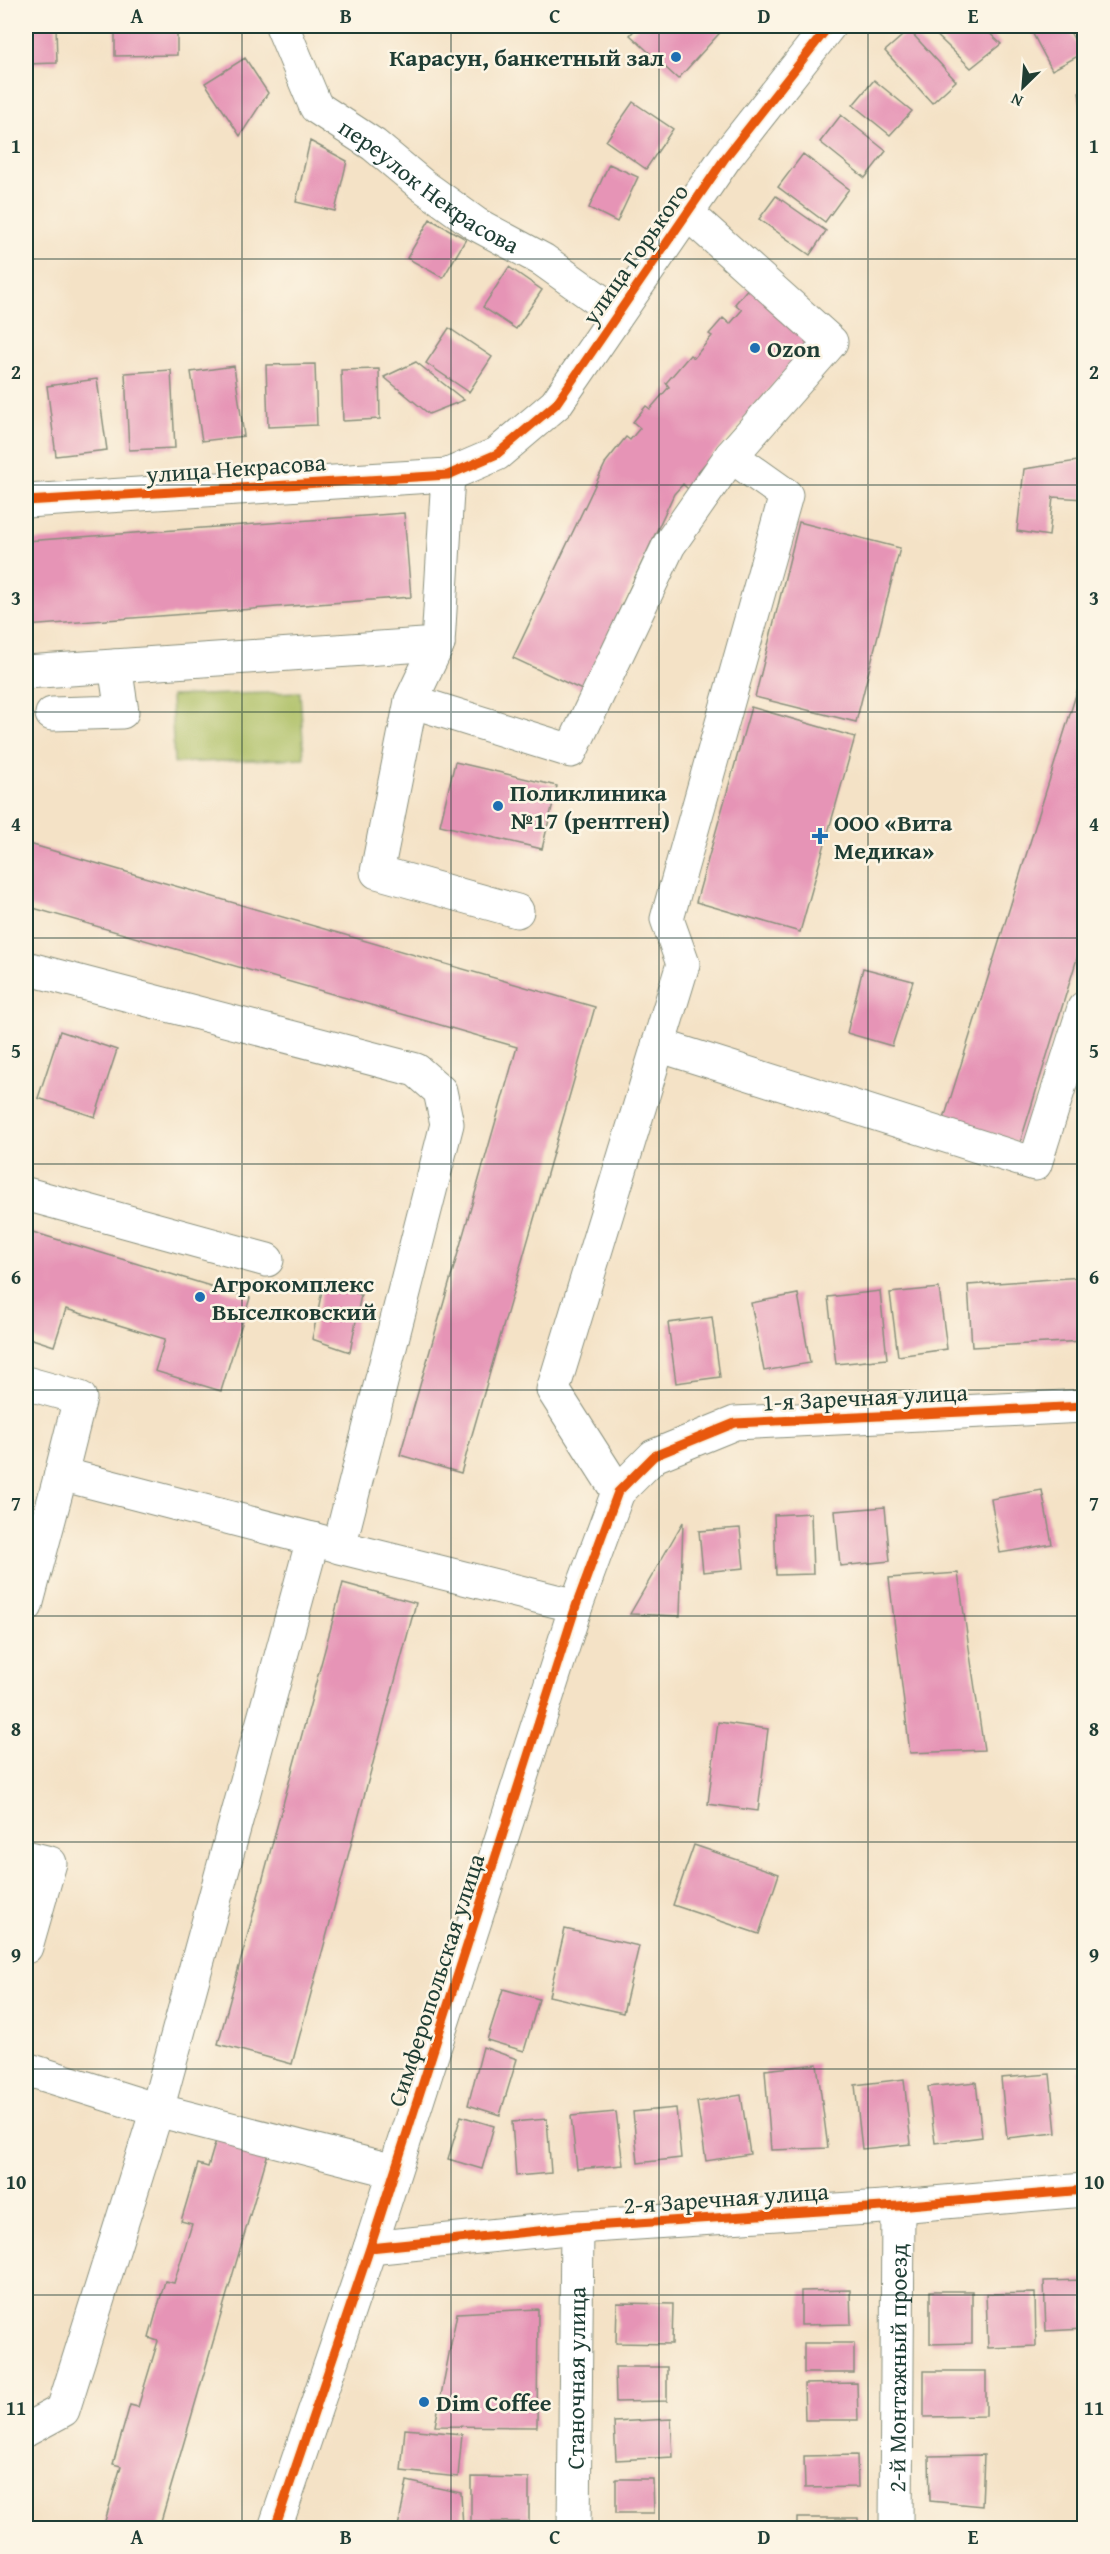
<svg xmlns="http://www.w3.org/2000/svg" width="1110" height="2554" viewBox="0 0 1110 2554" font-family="'Gentium Book Plus',serif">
<rect width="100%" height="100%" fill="#fcf5e5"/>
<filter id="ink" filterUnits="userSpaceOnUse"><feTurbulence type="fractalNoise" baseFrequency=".0167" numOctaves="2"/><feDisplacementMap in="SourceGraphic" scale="12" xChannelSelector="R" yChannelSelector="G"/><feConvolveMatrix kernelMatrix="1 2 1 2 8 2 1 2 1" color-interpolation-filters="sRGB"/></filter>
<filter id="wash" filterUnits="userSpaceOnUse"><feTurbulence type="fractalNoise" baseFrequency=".008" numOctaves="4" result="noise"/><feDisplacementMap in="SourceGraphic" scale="24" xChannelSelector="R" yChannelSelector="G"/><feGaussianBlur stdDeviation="1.35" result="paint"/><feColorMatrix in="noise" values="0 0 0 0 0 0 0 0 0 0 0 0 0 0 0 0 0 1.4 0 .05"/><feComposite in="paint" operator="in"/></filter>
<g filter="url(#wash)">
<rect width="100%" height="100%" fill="#f4e2c6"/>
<path fill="#abbe62" stroke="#657e4b" stroke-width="1.5" d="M 300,692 L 304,758 L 174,763 L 171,696 Z"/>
<g id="blocks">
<path fill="#e694b6" d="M 26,26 L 56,26 L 57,63 L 26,64 Z
M 115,26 L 177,26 L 177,55 L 115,56 Z
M 638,26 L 726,26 L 678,79 L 630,35 Z
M 927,26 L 982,26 L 1001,44 L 971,68 Z
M 1044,26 L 1067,26 L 1082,54 L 1052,70 L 1032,32 Z
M 909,30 L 956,81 L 932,103 L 885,51 Z
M 245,58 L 268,93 L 240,136 L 205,83 Z
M 874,80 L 912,111 L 890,135 L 853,105 Z
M 1084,91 L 1084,118 L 1083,118 L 1079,92 Z
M 633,102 L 673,129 L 646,169 L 606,141 Z
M 841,115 L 886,151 L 865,178 L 820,142 Z
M 310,141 L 347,161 L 335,211 L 296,202 Z
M 803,154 L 849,189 L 825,222 L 778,187 Z
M 609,164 L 638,177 L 617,222 L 589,208 Z
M 776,196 L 826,231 L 810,255 L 759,219 Z
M 430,219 L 466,239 L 443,278 L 407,258 Z
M 509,267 L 542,290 L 516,329 L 483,307 Z
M 749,287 L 816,335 L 698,472 L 704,477 L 691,492 L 683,484 L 674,494 L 582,690 L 513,658 L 606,462 L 626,437 L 630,440 L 640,428 L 633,422 L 646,406 L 650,409 L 669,387 L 666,383 L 690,355 L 694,358 L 712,336 L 709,334 L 723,318 L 730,324 L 742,310 L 735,304 Z
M 449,328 L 492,357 L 469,392 L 426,363 Z
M 416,362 L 464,400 L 429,414 L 384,377 Z
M 315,364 L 317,425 L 268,427 L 266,365 Z
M 234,366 L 244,436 L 202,441 L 191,372 Z
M 379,369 L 380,419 L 343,421 L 341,370 Z
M 171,370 L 175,448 L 129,450 L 125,373 Z
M 97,379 L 107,450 L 56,456 L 47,386 Z
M 1084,460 L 1084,499 L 1053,497 L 1049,536 L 1017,531 L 1024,469 Z
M 404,513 L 411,597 L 26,626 L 26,541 Z
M 799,522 L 900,548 L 856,722 L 755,697 Z
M 1084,669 L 1084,936 L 1020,1143 L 944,1119 Z
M 751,707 L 855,737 L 800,932 L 696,902 Z
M 455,762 L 557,786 L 542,849 L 440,825 Z
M 26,843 L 595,1007 L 461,1473 L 400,1455 L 517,1047 L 26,906 Z
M 863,968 L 913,981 L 892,1046 L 847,1033 Z
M 60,1031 L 117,1050 L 95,1117 L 38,1098 Z
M 26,1230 L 250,1298 L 221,1391 L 155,1371 L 165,1339 L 66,1309 L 54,1346 L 26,1337 Z
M 1082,1277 L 1084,1341 L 972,1347 L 968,1285 Z
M 324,1281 L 361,1295 L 350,1352 L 312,1339 Z
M 939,1288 L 947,1349 L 898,1356 L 890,1293 Z
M 880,1291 L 887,1359 L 836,1364 L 828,1297 Z
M 798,1294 L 810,1363 L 764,1371 L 751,1303 Z
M 712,1317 L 720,1377 L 676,1383 L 668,1323 Z
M 1042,1490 L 1052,1544 L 1000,1553 L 991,1499 Z
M 1084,1490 L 1084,1548 L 1081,1548 L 1078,1491 Z
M 885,1507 L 890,1561 L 840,1566 L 835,1511 Z
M 811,1513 L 813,1574 L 776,1575 L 774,1515 Z
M 683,1522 L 680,1616 L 630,1614 Z
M 740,1528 L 744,1568 L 703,1572 L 699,1531 Z
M 958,1573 L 984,1750 L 910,1753 L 889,1578 Z
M 343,1583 L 416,1603 L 292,2064 L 218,2044 Z
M 718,1722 L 768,1729 L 758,1811 L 708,1804 Z
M 694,1845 L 779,1874 L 759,1934 L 673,1905 Z
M 565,1929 L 639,1946 L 623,2013 L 549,1996 Z
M 503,1989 L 539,1999 L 524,2051 L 487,2040 Z
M 483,2047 L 517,2059 L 500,2115 L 468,2105 Z
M 817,2064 L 828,2148 L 771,2150 L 765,2070 Z
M 1084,2070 L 1084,2118 L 1083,2118 L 1079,2071 Z
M 1050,2074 L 1056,2133 L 1007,2138 L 1001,2078 Z
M 904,2079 L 911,2144 L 862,2149 L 855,2085 Z
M 976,2082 L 982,2137 L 935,2143 L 928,2087 Z
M 741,2095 L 750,2154 L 706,2161 L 697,2102 Z
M 676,2108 L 681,2158 L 638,2163 L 633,2112 Z
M 616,2112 L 623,2165 L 577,2169 L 571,2116 Z
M 461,2116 L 494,2126 L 482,2169 L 448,2159 Z
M 547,2119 L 551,2173 L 516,2176 L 512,2122 Z
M 217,2137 L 268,2153 L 159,2528 L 103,2528 L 121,2466 L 113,2464 L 130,2405 L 138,2407 L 158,2341 L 149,2338 L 165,2281 L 174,2283 L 192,2224 L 181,2221 L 198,2164 L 208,2167 Z
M 1084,2280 L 1084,2329 L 1046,2331 L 1044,2281 Z
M 850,2290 L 851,2324 L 801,2325 L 801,2291 Z
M 930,2291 L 972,2291 L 972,2343 L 930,2344 Z
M 1035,2293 L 1036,2346 L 988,2348 L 986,2294 Z
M 617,2303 L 673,2304 L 672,2344 L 616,2343 Z
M 538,2309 L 537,2427 L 435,2426 L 457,2313 Z
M 804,2343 L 854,2343 L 854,2373 L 804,2373 Z
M 615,2367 L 667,2367 L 667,2401 L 616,2402 Z
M 924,2371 L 986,2371 L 986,2416 L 924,2417 Z
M 857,2383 L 858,2420 L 805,2420 L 804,2384 Z
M 671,2419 L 673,2457 L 616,2460 L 614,2422 Z
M 405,2429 L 462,2434 L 458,2477 L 401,2471 Z
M 857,2455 L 858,2487 L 805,2488 L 804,2456 Z
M 984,2455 L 982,2506 L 930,2501 L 929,2456 Z
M 471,2477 L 529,2478 L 529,2522 L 471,2522 Z
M 616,2479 L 653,2479 L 654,2513 L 616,2513 Z
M 407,2481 L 461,2493 L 463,2528 L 398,2528 Z
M 797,2518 L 858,2518 L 859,2528 L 797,2528 Z"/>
</g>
</g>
<g filter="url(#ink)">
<use href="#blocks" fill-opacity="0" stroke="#8a907d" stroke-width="1.5"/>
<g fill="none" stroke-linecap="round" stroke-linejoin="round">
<g stroke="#8a907d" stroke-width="35">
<g id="minor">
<path id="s1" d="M 282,26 L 316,107 L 374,145 L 422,185 L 476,224 L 543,260 L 617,313"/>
<path d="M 448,475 L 438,644 L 411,701 L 377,872 L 517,911"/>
<path d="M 26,501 L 448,475 L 497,454 L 556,404 L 725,158 L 829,26"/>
<path d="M 26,672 L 438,644"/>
<path d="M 411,701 L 571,751 L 669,545 L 731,456 L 831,342 L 687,213"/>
<path d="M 52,714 L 122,712 L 115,666"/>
<path d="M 26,968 L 416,1070 L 440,1091 L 447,1124 L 339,1547 L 576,1606"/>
<path d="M 658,1045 L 1035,1164 L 1084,1008"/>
<path d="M 26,1194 L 267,1260"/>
<path d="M 26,1383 L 80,1398 L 61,1474 L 335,1545"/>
<path d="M 618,1492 L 553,1390 L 683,964 L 667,919 L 786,495 L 731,456"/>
<path d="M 26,1606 L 61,1474"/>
<path d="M 26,1857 L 50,1863 L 26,1947"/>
<path d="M 26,2069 L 157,2110 L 394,2171"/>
<path d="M 370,2248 L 577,2227 L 898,2206 L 1084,2190"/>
<path d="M 26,2430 L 63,2410 L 157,2110 L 313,1539"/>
<path d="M 275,2528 L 370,2248 L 576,1606 L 618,1492 L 654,1456 L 735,1423 L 1084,1406"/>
<path id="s2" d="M 574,2528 L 577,2227"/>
<path id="s3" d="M 896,2528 L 898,2206"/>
</g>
</g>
<use href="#minor" stroke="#fff" stroke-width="33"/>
<g stroke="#fcf5e5" stroke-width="13">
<path id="cycleway" d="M 26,501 L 448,475 L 497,454 L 556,404 L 725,158 L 829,26
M 370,2248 L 577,2227 L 898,2206 L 1084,2190
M 275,2528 L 370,2248 L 576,1606 L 618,1492 L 654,1456 L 735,1423 L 1084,1406"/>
</g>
<use href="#cycleway" stroke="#e8590c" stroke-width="9"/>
</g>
</g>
<path fill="none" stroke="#1f3d34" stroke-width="1.5" stroke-opacity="0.55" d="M 242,26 L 242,2528M 451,26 L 451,2528M 659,26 L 659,2528M 868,26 L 868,2528M 26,259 L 1084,259M 26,485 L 1084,485M 26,712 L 1084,712M 26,938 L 1084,938M 26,1164 L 1084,1164M 26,1390 L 1084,1390M 26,1616 L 1084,1616M 26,1842 L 1084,1842M 26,2069 L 1084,2069M 26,2295 L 1084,2295"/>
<g fill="#1f6fb2" stroke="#fcf5e5" stroke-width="2">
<circle cx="676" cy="57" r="6"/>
<circle cx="755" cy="348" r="6"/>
<circle cx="498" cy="806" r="6"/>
<path d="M817 827h6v6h6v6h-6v6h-6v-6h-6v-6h6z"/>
<circle cx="200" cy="1297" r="6"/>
<circle cx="424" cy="2402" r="6"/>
</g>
<g text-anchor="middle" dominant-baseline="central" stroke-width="5" stroke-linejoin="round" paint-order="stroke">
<g font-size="24" font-weight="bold" fill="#1f3d34" stroke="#fcf5e5" text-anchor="start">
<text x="664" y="57" text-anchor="end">Карасун, банкетный зал</text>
<text x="767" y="348">Ozon</text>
<text x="510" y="792">Поликлиника<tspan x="510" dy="28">№17 (рентген)</tspan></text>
<text x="834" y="822">ООО «Вита<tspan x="834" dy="28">Медика»</tspan></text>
<text x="212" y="1283">Агрокомплекс<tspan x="212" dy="28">Выселковский</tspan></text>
<text x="436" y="2402">Dim Coffee</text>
</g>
<g font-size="24" fill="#1f3d34" stroke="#fcf5e5">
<text stroke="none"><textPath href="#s1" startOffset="226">переулок Некрасова</textPath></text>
<text transform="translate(635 254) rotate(-55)">улица Горького</text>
<text transform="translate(236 468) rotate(-4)">улица Некрасова</text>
<text transform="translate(865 1397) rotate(-3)">1-я Заречная улица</text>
<text transform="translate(436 1980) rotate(-72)">Симферопольская улица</text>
<text transform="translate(726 2198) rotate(-4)">2-я Заречная улица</text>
<text stroke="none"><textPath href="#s3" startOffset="160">2-й Монтажный проезд</textPath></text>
<text stroke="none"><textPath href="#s2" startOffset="150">Станочная улица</textPath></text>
</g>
</g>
<rect width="1110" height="2554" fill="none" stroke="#fcf5e5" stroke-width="66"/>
<g transform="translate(1023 87) rotate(205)" stroke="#fcf5e5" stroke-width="4.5" paint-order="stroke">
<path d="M0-4.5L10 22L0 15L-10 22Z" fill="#1f3d34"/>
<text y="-9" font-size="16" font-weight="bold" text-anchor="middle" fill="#1f3d34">N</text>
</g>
<rect x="33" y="33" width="1044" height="2488" fill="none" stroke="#1f3d34" stroke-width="2"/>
<g font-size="20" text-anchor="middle" font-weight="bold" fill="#1f3d34">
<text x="137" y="23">A</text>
<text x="346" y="23">B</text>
<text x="555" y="23">C</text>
<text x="764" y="23">D</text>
<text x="973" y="23">E</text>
<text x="16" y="153">1</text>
<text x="1094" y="153">1</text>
<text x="16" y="379">2</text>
<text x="1094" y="379">2</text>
<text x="16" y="605">3</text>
<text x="1094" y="605">3</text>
<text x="16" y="831">4</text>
<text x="1094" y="831">4</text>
<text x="16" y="1058">5</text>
<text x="1094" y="1058">5</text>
<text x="16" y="1284">6</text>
<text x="1094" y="1284">6</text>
<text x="16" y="1510">7</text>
<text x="1094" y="1510">7</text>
<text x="16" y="1736">8</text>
<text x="1094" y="1736">8</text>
<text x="16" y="1962">9</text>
<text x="1094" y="1962">9</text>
<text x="16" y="2189">10</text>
<text x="1094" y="2189">10</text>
<text x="16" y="2415">11</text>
<text x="1094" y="2415">11</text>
<text x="137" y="2544">A</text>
<text x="346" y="2544">B</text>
<text x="555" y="2544">C</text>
<text x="764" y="2544">D</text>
<text x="973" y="2544">E</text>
</g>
</svg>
